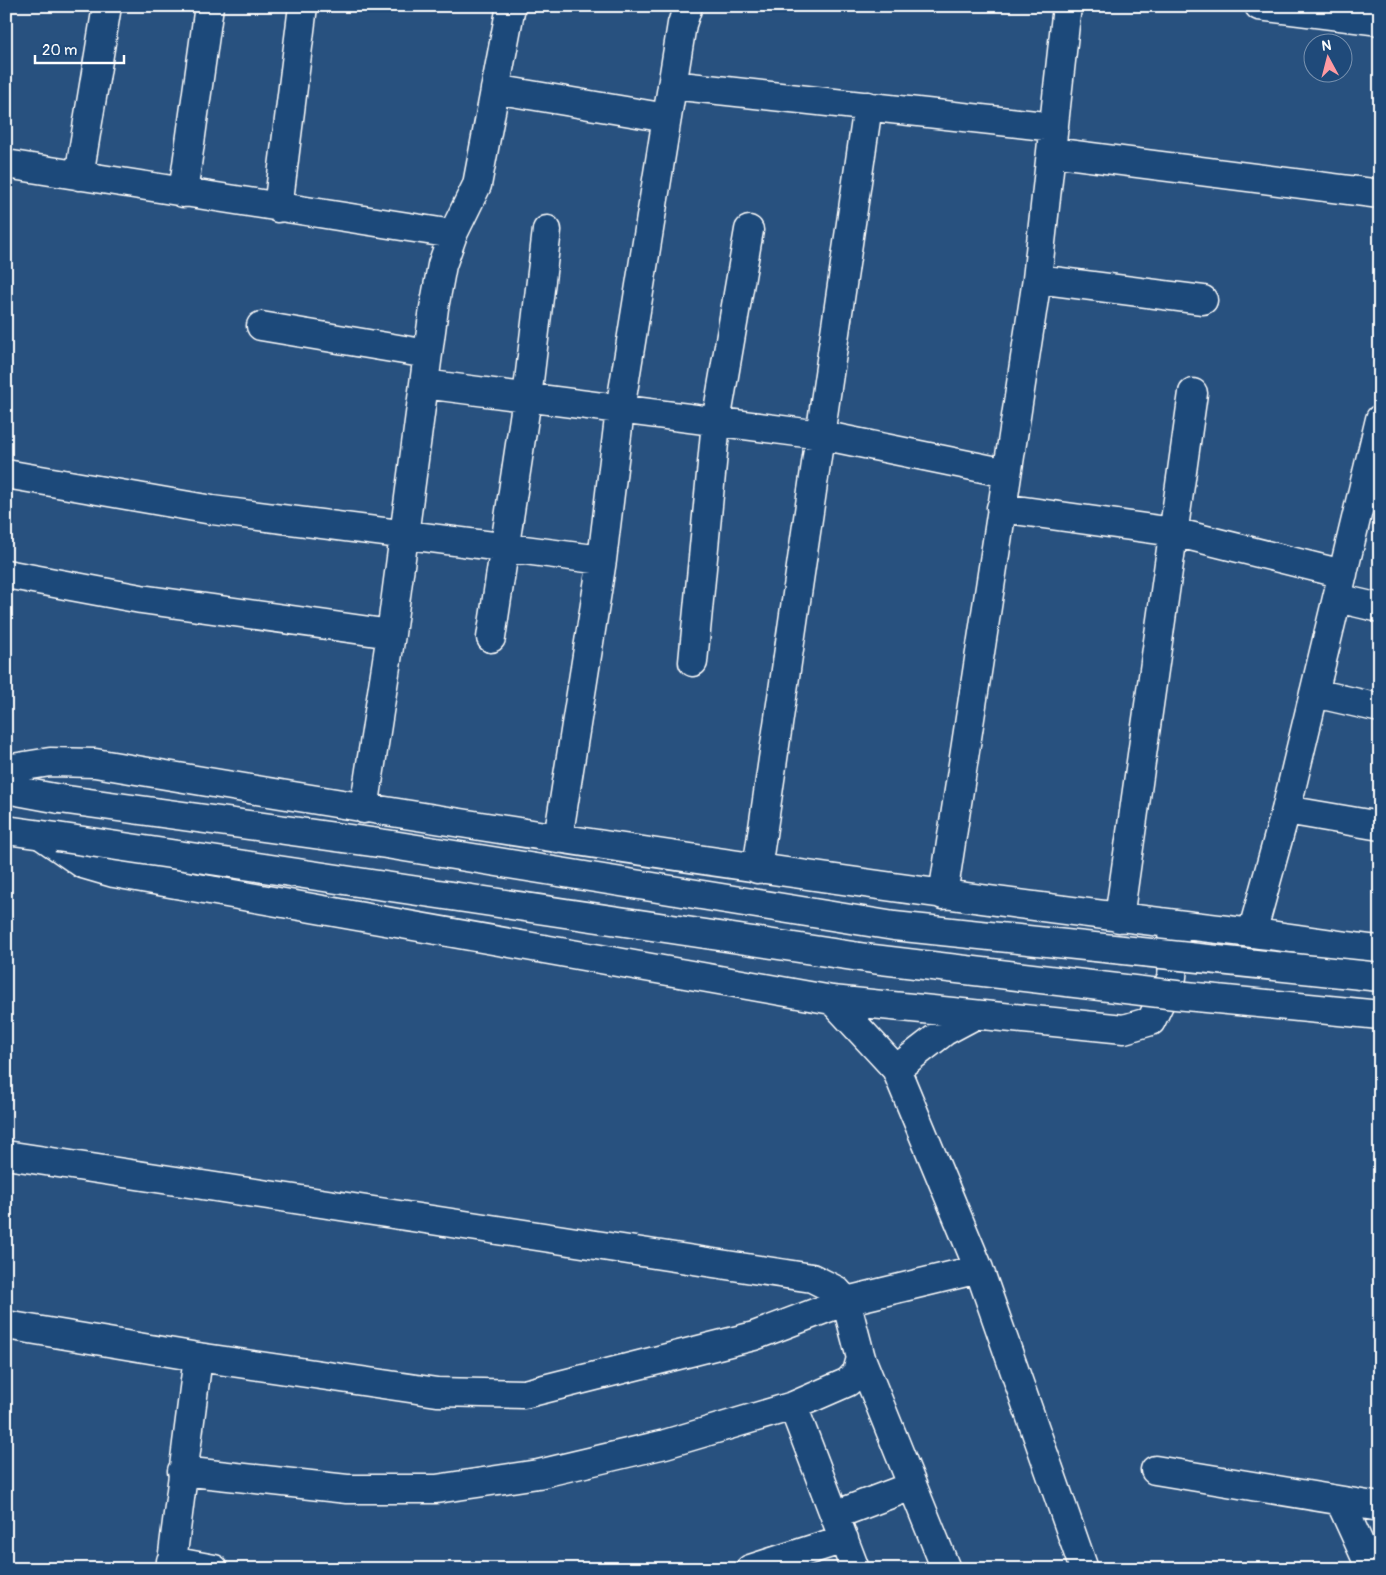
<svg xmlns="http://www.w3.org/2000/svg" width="1386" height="1575" viewBox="0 0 1386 1575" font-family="Pangolin,sans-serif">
<rect width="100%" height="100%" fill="#28517f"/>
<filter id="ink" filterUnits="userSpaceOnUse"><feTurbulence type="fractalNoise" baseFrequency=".02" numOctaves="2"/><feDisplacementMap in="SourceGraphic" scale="10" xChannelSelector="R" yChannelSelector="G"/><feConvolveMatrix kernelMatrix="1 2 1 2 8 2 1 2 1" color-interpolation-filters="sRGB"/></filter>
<g filter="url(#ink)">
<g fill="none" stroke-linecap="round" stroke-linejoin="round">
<g stroke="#fff" stroke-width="31">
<path id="minor" d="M 1259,6 L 1380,21
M 672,85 L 1054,127
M 495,89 L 667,118
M 1051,152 L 1380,194
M 6,164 L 453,234 L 477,185 L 511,6
M 79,176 L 107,6
M 183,193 L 209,6
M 278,208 L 303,6
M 1037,279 L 1203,300
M 261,326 L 428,354
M 424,384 L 821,435 L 1007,473
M 6,474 L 212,510 L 602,560
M 1001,508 L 1174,532 L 1343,574
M 6,574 L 141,599 L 391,634
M 1337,598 L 1380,608
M 491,638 L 527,398 L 547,230
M 693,662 L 716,422 L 749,230
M 1314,693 L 1380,708
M 6,769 L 50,762 L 95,763 C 477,828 859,887 1244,932 C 1289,937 1334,945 1380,950
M 364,809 L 391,634 L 434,308 L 442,265 L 453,234
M 1286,810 L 1380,826
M 41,835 L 83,864 L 114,873 L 832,1000 L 1124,1029 L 1151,1021 L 1172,977 L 1175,936 L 1172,934
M 558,839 L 602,560 L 620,410 L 682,24 L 688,6
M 757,869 L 868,106
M 943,895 L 1037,279 L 1067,6
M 1119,918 L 1193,393
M 1252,933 L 1286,810 L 1380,419
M 832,1000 L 896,1069 L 979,1269 L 1084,1569
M 896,1069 L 945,1031 L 975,1015
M 6,1155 L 812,1278 L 836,1290 L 846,1301 L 861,1358 L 857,1372 L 848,1382 L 793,1406 L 855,1569
M 6,1325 L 198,1357 L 437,1392 L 524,1394 L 754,1336 L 846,1301 L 979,1269
M 861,1358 L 946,1569
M 1155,1470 L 1380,1507
M 182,1471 L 347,1489 L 436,1489 L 538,1474 L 665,1444 L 793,1406
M 1340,1501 L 1371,1569
M 835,1515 L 912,1486
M 171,1561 L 214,1569
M 171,1569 L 198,1357
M 750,1569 L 844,1539"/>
</g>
<g stroke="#fff" stroke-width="31">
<path id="major" d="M 6,789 L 60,799
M 6,830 L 57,837"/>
</g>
<use href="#minor" stroke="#1f4a7a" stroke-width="28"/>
<use href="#major" stroke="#1f4a7a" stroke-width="28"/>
<g stroke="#fff" stroke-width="31" stroke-linecap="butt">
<path id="major-bridge" d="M 60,799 L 386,844 L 894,926 L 1380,977
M 57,837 L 873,959 L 1176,995 L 1380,1015"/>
</g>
<use href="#major-bridge" stroke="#1f4a7a" stroke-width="28"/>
</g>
</g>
<rect width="1386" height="1575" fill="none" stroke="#1f4a7a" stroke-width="25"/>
<rect x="12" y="12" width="1361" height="1550" fill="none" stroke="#fff" stroke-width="2" filter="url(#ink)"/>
<g transform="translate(1328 58) rotate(353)"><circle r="24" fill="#1f4a7a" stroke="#7992af"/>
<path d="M0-4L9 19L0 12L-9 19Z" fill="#ff9aa2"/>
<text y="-8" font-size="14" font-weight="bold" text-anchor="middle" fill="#ffffff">N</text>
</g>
<path d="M35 55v8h89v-8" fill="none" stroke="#ffffff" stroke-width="2.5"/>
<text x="42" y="55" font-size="15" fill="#ffffff" stroke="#1f4a7a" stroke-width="4" paint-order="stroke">20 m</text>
</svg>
